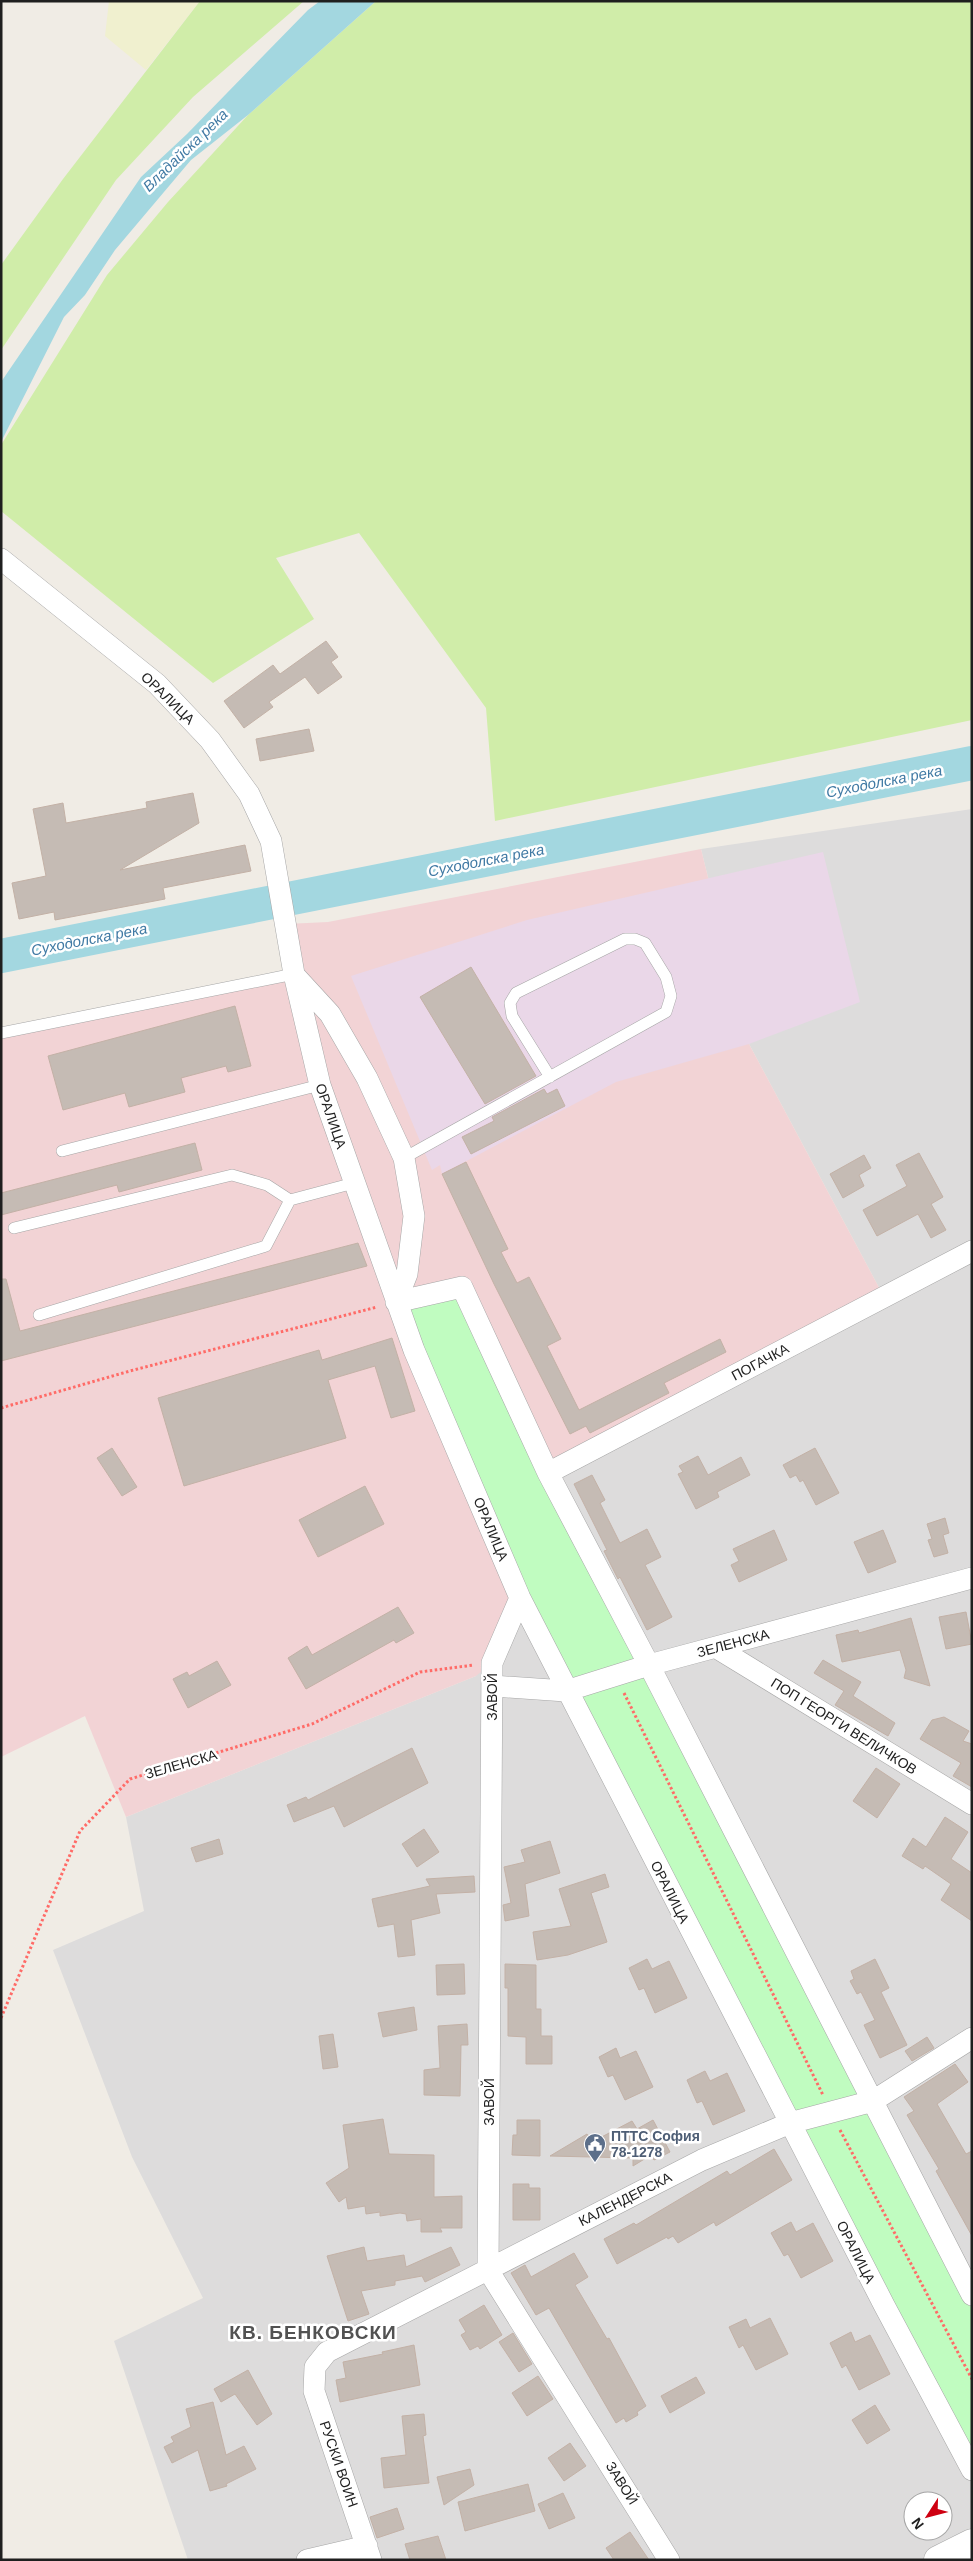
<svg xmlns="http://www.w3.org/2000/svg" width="973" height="2561" viewBox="0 0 973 2561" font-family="Arial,sans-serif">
<rect width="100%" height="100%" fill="#f0ece5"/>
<path fill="#dddcdc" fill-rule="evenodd" d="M 972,809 L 972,2560 L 188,2560 L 114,2341 L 203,2298 L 132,2157 L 53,1950 L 144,1911 L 126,1817 L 476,1676 L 414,1350 L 884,1297 L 749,1044 L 701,849 ZM 913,2501 L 943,2501 L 943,2531 L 913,2531 Z"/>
<path fill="#f2d3d5" d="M 701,849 L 749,1044 L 884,1297 L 548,1473 L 520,1598 L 492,1663 L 476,1676 L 126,1817 L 85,1716 L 1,1757 L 1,1033 L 293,974 L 286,924 L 328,922 Z"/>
<path fill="#ead7e8" d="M 823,852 L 860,1002 L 749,1044 L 616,1082 L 442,1174 L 440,1165 L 432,1170 L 351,976 L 527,920 Z"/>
<path fill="#f0f0cf" d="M 109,1 L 200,1 L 146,70 L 105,36 Z"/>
<path fill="#d0eda9" d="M 200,1 L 304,1 L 193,97 L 116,180 L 1,350 L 1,265 L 63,179 Z
M 376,1 L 972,1 L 972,720 L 495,821 L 486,708 L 359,533 L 276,558 L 314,619 L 213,683 L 1,511 L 1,445 L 107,275 L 168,202 L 248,115 Z"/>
<path fill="#c0fcc0" d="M 462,1287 L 972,2295 L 972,2470 L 566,1691 L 396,1302 Z"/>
<path fill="#a3d7e0" d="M 320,1 L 376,1 L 248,115 L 191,160 L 115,250 L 85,295 L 64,317 L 1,442 L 1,382 L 141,177 L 187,134 L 308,10 Z"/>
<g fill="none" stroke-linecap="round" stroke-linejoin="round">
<path stroke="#a3d7e0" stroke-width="34" d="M 1,956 L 972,763"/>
</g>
<path fill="#c5bbb4" stroke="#c3b1a6" d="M 326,641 L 338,657 L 331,662 L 342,677 L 318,694 L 305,677 L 269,702 L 273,707 L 244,728 L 224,701 L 273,665 L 280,674 Z
M 309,729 L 314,751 L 260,761 L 256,739 Z
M 193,793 L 199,823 L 120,870 L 245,845 L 251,871 L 163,888 L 165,899 L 55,920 L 54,912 L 19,919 L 12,883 L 46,876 L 33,809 L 63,803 L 66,823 L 147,808 L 146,802 Z
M 471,967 L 536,1076 L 485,1104 L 420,997 Z
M 235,1006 L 251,1066 L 228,1072 L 226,1066 L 181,1078 L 185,1092 L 129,1107 L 125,1093 L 63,1110 L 48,1056 Z
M 544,1089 L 547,1094 L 557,1089 L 565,1106 L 471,1154 L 462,1137 L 494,1121 L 492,1117 Z
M 195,1143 L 202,1170 L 119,1192 L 117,1185 L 1,1215 L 1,1193 Z
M 919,1153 L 943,1197 L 931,1204 L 946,1230 L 931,1238 L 918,1214 L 877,1236 L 863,1210 L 907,1186 L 896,1165 Z
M 864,1155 L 871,1168 L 859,1175 L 864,1186 L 843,1198 L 830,1174 Z
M 466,1162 L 508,1249 L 501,1252 L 517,1283 L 529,1277 L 561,1339 L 547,1346 L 579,1410 L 720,1339 L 726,1352 L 664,1383 L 669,1393 L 590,1433 L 586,1426 L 570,1434 L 494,1284 L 442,1174 Z
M 358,1243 L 367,1266 L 1,1361 L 1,1279 L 6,1279 L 20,1331 Z
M 392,1338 L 415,1411 L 391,1418 L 375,1366 L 328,1380 L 346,1438 L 184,1486 L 158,1398 L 319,1350 L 322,1360 Z
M 112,1448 L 137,1487 L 122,1496 L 97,1458 Z
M 815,1448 L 839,1493 L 816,1505 L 803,1480 L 800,1482 L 796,1475 L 790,1478 L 783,1465 Z
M 698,1456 L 708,1475 L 741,1457 L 750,1475 L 717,1492 L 719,1497 L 696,1509 L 678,1474 L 683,1472 L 679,1466 Z
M 592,1475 L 605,1500 L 600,1503 L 620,1543 L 647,1529 L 661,1557 L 645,1565 L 672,1617 L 647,1630 L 620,1577 L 618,1579 L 604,1551 L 607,1550 L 574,1484 Z
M 365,1486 L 384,1524 L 318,1557 L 299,1520 Z
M 945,1518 L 949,1533 L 943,1535 L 948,1553 L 934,1557 L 928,1540 L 932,1539 L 927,1524 Z
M 774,1530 L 787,1560 L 739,1582 L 731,1565 L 739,1561 L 733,1549 Z
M 883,1530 L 896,1562 L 868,1573 L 854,1542 Z
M 398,1607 L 414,1633 L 396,1643 L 394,1640 L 306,1689 L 288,1658 L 307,1646 L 312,1655 Z
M 966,1612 L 972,1644 L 946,1649 L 939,1617 Z
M 911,1618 L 930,1686 L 904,1678 L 906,1670 L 900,1650 L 842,1662 L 836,1635 L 858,1630 L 859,1633 Z
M 823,1660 L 861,1682 L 853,1696 L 895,1723 L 888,1736 L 835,1705 L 844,1691 L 814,1673 Z
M 217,1661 L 231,1685 L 188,1708 L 173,1679 L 187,1672 L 189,1676 Z
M 944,1717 L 969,1731 L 963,1741 L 972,1744 L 972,1787 L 953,1776 L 961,1763 L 920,1739 L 932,1720 Z
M 412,1748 L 428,1783 L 344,1827 L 334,1806 L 294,1822 L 287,1805 L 306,1797 L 308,1800 Z
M 876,1768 L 900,1784 L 877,1818 L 853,1801 Z
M 945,1817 L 968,1832 L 951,1859 L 972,1873 L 972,1921 L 941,1900 L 951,1884 L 925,1866 L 923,1869 L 902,1856 L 913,1838 L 926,1847 Z
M 424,1829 L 439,1852 L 417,1867 L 402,1844 Z
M 219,1839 L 223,1854 L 196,1862 L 191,1848 Z
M 550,1841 L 560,1873 L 525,1884 L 529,1916 L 505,1921 L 503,1905 L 511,1903 L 504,1867 L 525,1862 L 521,1850 Z
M 605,1874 L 609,1887 L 591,1893 L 607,1942 L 568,1955 L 537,1960 L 533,1932 L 571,1926 L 559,1889 Z
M 474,1876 L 475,1892 L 436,1894 L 440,1913 L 411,1920 L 415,1955 L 398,1957 L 394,1924 L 378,1927 L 372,1899 L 430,1886 L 426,1879 Z
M 647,1959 L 652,1969 L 669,1961 L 687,1998 L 655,2013 L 644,1988 L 639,1990 L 629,1968 Z
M 875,1959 L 889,1988 L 881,1992 L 907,2045 L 880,2058 L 864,2025 L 875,2020 L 861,1992 L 857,1994 L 850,1981 L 854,1979 L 851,1971 Z
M 464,1964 L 465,1994 L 437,1995 L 436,1965 Z
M 505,1964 L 536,1965 L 536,2009 L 541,2009 L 541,2036 L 552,2036 L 552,2064 L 526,2064 L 526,2037 L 508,2036 L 508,1988 L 505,1988 Z
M 414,2007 L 417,2030 L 383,2037 L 378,2013 Z
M 467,2024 L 468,2045 L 461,2045 L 460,2096 L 424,2095 L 424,2070 L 440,2068 L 438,2026 Z
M 333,2034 L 338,2067 L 323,2069 L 319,2036 Z
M 927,2037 L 934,2048 L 912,2061 L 905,2051 Z
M 616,2048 L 620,2058 L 636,2051 L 653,2087 L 625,2100 L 613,2075 L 608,2077 L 599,2057 Z
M 955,2064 L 968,2082 L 937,2104 L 966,2154 L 972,2151 L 972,2236 L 936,2171 L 939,2169 L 907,2115 L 914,2111 L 904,2097 Z
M 705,2071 L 710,2081 L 727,2073 L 745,2111 L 713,2125 L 702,2101 L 697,2103 L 687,2080 Z
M 383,2119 L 389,2154 L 434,2155 L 434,2197 L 462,2196 L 462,2228 L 440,2228 L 442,2232 L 421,2232 L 421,2219 L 407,2221 L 406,2214 L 400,2213 L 380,2216 L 380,2212 L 366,2214 L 365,2206 L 348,2209 L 346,2197 L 339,2202 L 326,2183 L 349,2168 L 343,2125 Z
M 517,2120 L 540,2120 L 540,2156 L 512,2155 L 513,2135 L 517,2135 Z
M 653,2120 L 670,2152 L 654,2160 L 651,2155 L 633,2166 L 633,2158 L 550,2156 L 587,2134 L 592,2142 L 632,2121 L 637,2129 Z
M 774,2149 L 792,2180 L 716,2226 L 714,2222 L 678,2243 L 673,2236 L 668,2239 L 667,2237 L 617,2264 L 604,2239 L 634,2223 L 636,2225 L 727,2171 L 730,2175 Z
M 513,2184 L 529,2184 L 529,2188 L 540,2188 L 540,2220 L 513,2220 Z
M 791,2222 L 796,2232 L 813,2223 L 833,2261 L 801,2278 L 788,2254 L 784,2256 L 771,2233 Z
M 364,2247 L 367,2261 L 404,2255 L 406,2267 L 451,2247 L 460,2265 L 425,2282 L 422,2276 L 395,2281 L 395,2285 L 361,2291 L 369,2314 L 348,2321 L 327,2256 Z
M 574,2253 L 588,2277 L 575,2285 L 607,2339 L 609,2338 L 646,2406 L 637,2412 L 638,2415 L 626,2422 L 624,2418 L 616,2423 L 549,2308 L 536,2315 L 511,2273 L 525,2265 L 531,2277 Z
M 484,2305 L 502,2335 L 480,2349 L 478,2346 L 470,2350 L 461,2335 L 466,2332 L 459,2320 Z
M 770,2318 L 788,2354 L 756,2370 L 743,2345 L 739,2348 L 729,2327 L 746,2319 L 750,2328 Z
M 851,2332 L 855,2342 L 870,2335 L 890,2374 L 859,2390 L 846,2365 L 842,2368 L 830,2343 Z
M 513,2333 L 532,2364 L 519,2372 L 499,2342 Z
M 414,2345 L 420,2385 L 340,2402 L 336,2380 L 346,2378 L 343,2362 L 383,2354 L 382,2352 Z
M 248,2370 L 272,2414 L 257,2425 L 235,2394 L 221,2402 L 214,2389 Z
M 538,2376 L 553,2399 L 527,2416 L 512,2393 Z
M 696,2377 L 705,2393 L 670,2413 L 661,2396 Z
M 213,2402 L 226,2455 L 244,2446 L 256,2469 L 226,2484 L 227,2486 L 210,2491 L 198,2450 L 172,2463 L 164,2447 L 174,2442 L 171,2437 L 191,2427 L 186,2409 Z
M 875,2405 L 890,2430 L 867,2444 L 852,2420 Z
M 424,2414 L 426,2435 L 423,2436 L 429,2483 L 384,2488 L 381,2458 L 406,2455 L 402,2416 Z
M 570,2443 L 586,2466 L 564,2481 L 548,2458 Z
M 470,2469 L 474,2485 L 444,2505 L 437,2477 Z
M 528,2484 L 535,2511 L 465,2531 L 458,2502 Z
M 563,2493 L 575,2518 L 549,2529 L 538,2504 Z
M 397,2508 L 404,2529 L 377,2538 L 370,2517 Z
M 630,2532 L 649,2560 L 614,2560 L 606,2548 Z
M 438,2536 L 446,2560 L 410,2560 L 405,2544 Z"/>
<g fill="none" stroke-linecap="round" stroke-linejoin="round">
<g stroke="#a6a6a6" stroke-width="12">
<path id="service" d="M 1,1033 L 294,974
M 62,1151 L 320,1085
M 404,1158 L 666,1012 L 671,996 L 666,977 L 645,943 L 635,939 L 625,939 L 516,993 L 510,1003 L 512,1016 L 550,1077
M 14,1228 L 232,1175 L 267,1185 L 290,1200 L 354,1183
M 39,1315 L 266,1246 L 290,1200"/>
</g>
<g stroke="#a6a6a6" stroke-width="22">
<path id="minor" d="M 1,559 L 157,684 L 210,740 L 249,794 L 271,841 L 294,974 L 320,1085 L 414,1350 L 520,1598 L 884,2305 L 972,2470
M 296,977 L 330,1014 L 367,1078 L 404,1158 L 414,1216 L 407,1274 L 396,1302
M 396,1302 L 462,1287 L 548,1473 L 649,1665 L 972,2295
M 548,1473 L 972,1251
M 520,1598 L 492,1663 L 488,2270 L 669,2560
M 717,1648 L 972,1804
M 492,1686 L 566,1691 L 649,1665 L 972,1578
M 307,2560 L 367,2546
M 371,2560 L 314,2391 L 315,2367 L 327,2352 L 702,2160 L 790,2123 L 873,2101 L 972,2038"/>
</g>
<g stroke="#a6a6a6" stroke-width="29">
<path id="tertiary" d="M 938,2560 L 972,2543"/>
</g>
<path stroke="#ff6b67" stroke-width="3" stroke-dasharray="2.5 2.5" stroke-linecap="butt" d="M 1,1408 L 130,1371 L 377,1307
M 624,1693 L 823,2095
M 1,2018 L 80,1831 L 130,1779 L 312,1724 L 420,1672 L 474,1665
M 840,2130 L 972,2379"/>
<use href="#service" stroke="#fff" stroke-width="11"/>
<use href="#minor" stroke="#fff" stroke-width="21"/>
<use href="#tertiary" stroke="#fff" stroke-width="28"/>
</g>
<defs>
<g id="civic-pin" transform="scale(1.125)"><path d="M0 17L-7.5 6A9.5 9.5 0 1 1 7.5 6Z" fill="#5c6f8a" stroke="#fff"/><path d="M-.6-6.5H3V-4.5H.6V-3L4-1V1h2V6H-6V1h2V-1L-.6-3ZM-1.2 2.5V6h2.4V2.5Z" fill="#fff"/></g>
</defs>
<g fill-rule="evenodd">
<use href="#civic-pin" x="595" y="2144"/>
</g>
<g text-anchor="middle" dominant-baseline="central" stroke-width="5" stroke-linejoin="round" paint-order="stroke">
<g font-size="14" fill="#1f1f1f" stroke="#fff">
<text transform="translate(168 698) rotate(44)">ОРАЛИЦА</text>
<text transform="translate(331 1116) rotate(71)">ОРАЛИЦА</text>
<text transform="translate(760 1362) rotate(-28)">ПОГАЧКА</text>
<text transform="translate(491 1529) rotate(67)">ОРАЛИЦА</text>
<text transform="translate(733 1643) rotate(-15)">ЗЕЛЕНСКА</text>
<text transform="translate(492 1697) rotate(-90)">ЗАВОЙ</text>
<text transform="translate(844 1726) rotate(32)">ПОП ГЕОРГИ ВЕЛИЧКОВ</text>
<text transform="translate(181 1764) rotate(-16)">ЗЕЛЕНСКА</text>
<text transform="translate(670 1892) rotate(63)">ОРАЛИЦА</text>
<text transform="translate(489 2102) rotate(-90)">ЗАВОЙ</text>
<text transform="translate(625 2199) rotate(-27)">КАЛЕНДЕРСКА</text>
<text transform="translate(856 2252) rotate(63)">ОРАЛИЦА</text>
<text transform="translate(339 2464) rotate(71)">РУСКИ ВОИН</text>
<text transform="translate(622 2483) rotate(58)">ЗАВОЙ</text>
</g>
<g font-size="14" font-weight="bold" fill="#4e5e75" stroke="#fff" text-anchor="start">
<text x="611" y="2136">ПТТС София<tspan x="611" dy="16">78-1278</tspan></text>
</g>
<g font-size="15" font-style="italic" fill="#417aa4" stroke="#fff">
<text transform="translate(185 150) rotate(-44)">Владайска река</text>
<text transform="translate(884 781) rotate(-11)">Суходолска река</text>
<text transform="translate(486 860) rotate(-11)">Суходолска река</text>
<text transform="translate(89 939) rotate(-11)">Суходолска река</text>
</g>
<g font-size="19" font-weight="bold" letter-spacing="1" fill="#525252" stroke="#fff">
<text x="313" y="2332">КВ. БЕНКОВСКИ</text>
</g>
</g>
<rect width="973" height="2561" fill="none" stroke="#1f1f1f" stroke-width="5"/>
<g transform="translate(928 2516) rotate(234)"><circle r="24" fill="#ffffff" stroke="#a5a5a5"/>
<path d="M0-4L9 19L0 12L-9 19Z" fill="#ce0011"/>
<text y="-8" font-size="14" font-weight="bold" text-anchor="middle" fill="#1f1f1f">N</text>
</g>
</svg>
